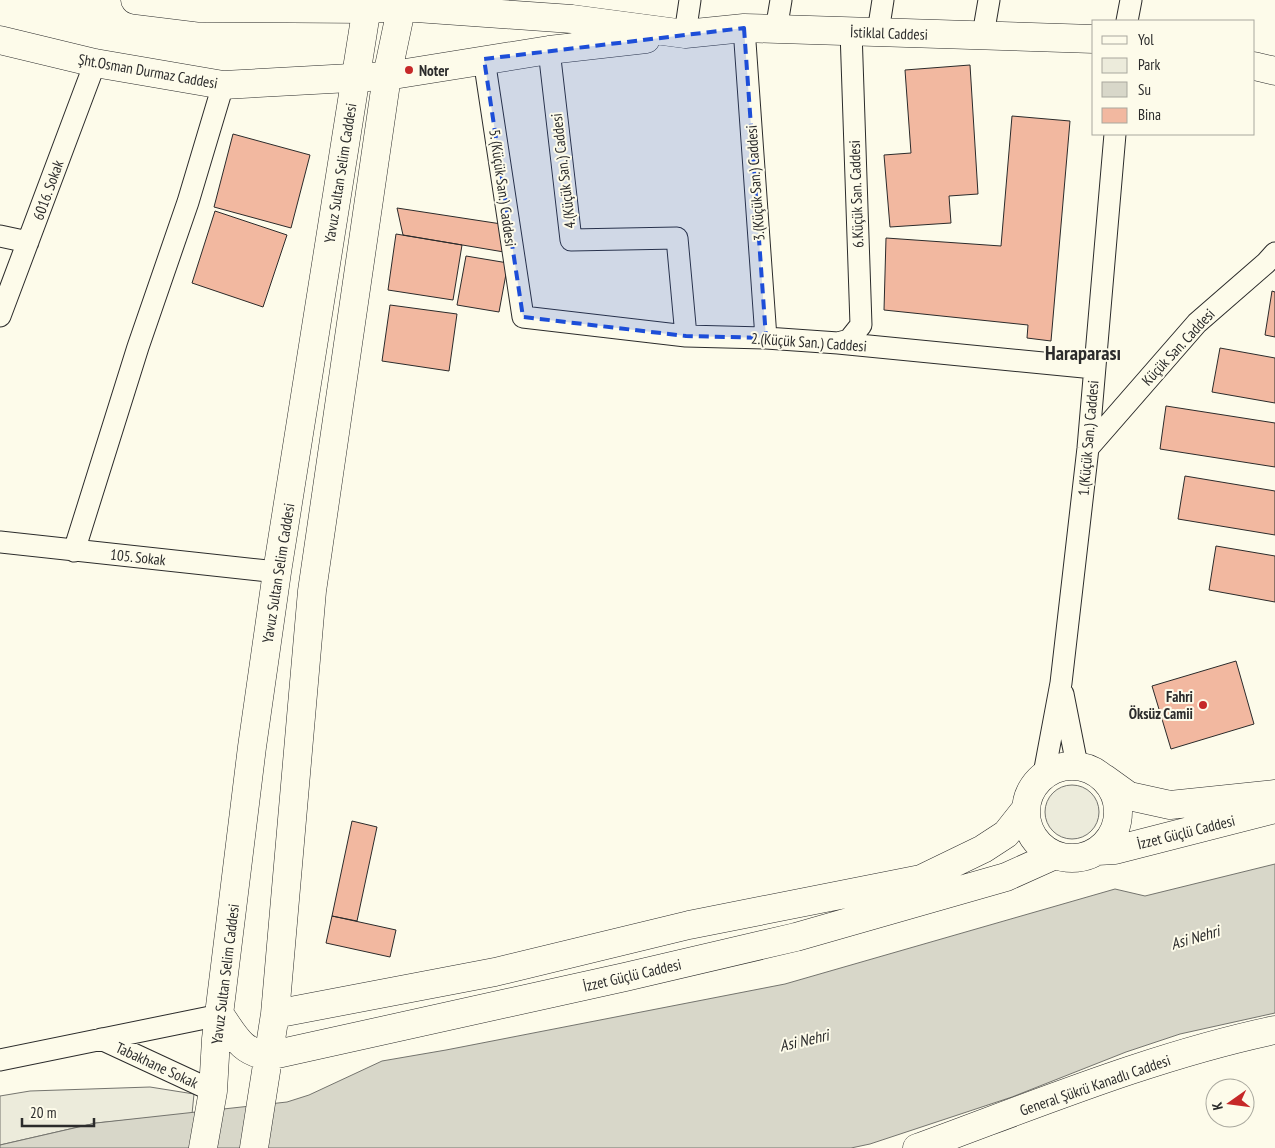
<svg xmlns="http://www.w3.org/2000/svg" width="1275" height="1148" viewBox="0 0 1275 1148" font-family="'PT Sans Narrow',sans-serif">
<rect width="100%" height="100%" fill="#fdfbea"/>
<path fill="#ecebdb" stroke="#74746e" d="M1045 812a27 27 0 1 1 54 0a27 27 0 1 1-54 0Z
M 150,1087 L 194,1094 L 192,1114 L 96,1123 L 0,1145 L 0,1096 L 30,1091 Z"/>
<path fill="#d8d7c9" stroke="#74746e" d="M 1275,864 L 1275,1013 L 1180,1034 L 1126,1052 L 1012,1097 L 870,1144 L 851,1148 L 0,1148 L 0,1145 L 96,1123 L 287,1102 L 309,1095 L 382,1061 L 446,1050 L 785,984 L 1115,889 L 1145,896 Z"/>
<path fill="#f2b8a0" stroke="#2b2b2b" d="M 970,65 L 978,194 L 949,196 L 951,223 L 890,227 L 884,155 L 911,153 L 905,70 Z
M 1012,116 L 1070,121 L 1051,341 L 1027,338 L 1028,325 L 884,310 L 886,238 L 1001,246 Z
M 233,134 L 310,155 L 291,228 L 214,207 Z
M 397,208 L 508,225 L 504,252 L 403,235 Z
M 215,211 L 287,235 L 263,307 L 192,283 Z
M 396,234 L 462,245 L 453,300 L 388,290 Z
M 466,256 L 508,263 L 499,312 L 457,305 Z
M 1272,291 L 1275,292 L 1275,337 L 1265,335 Z
M 390,305 L 457,314 L 449,371 L 382,361 Z
M 1220,348 L 1275,358 L 1275,403 L 1212,392 Z
M 1166,406 L 1275,423 L 1275,467 L 1160,449 Z
M 1185,476 L 1275,491 L 1275,535 L 1178,519 Z
M 1216,546 L 1275,556 L 1275,602 L 1209,590 Z
M 1236,661 L 1254,724 L 1171,749 L 1152,686 Z
M 352,821 L 377,827 L 357,921 L 332,916 Z
M 332,916 L 396,930 L 390,957 L 326,943 Z"/>
<g fill="none" stroke-linecap="round" stroke-linejoin="round">
<g stroke="#2b2b2b" stroke-width="23">
<path id="street" d="M 1127,21 L 1131,0
M 744,28 L 766,338
M 776,30 L 781,0
M 878,32 L 883,0
M 685,34 L 690,0
M 983,35 L 989,0
M 549,50 L 571,240 L 677,238 L 686,336
M 484,59 L 523,317 L 686,336 L 766,338 L 838,343 L 1094,368
M 0,236 L 28,242
M 0,316 L 95,63
M 838,343 L 849,340 L 861,325 L 851,31
M 1088,448 L 1197,323 L 1266,263 L 1275,253
M 0,542 L 277,572
M 74,551 L 138,347 L 188,202 L 223,85
M 1063,694 L 1077,765
M 1044,774 L 1061,683 L 1088,448 L 1115,134
M 101,1039 L 213,1091
M 0,1060 L 220,1015"/>
</g>
<g stroke="#2b2b2b" stroke-width="29">
<path id="secondary" d="M 135,0 L 200,8 L 367,9 L 402,7
M 0,40 L 95,63 L 223,85 L 387,76
M 917,1148 C 1035,1105 1152,1056 1275,1030"/>
</g>
<g stroke="#2b2b2b" stroke-width="29">
<path id="primary" d="M 402,7 L 572,19 L 685,34 L 744,28 L 1094,39
M 1254,66 L 1275,71
M 387,76 L 549,50 L 646,39
M1026 812a46 46 0 1 1 92 0a46 46 0 1 1-92 0Z
M 1104,778 L 1129,796 L 1170,805 L 1275,794
M 1097,851 L 1115,850 L 1275,809
M 275,1014 L 495,972 L 689,925 L 921,879 L 983,849 L 1006,834 L 1025,810
M 220,1015 C 235,1036 241,1052 268,1056 L 625,977 L 796,937 L 1006,877 L 1055,855
M 203,1148 L 213,1091 L 216,1039 L 252,747 L 277,572 L 368,0
M 254,1148 L 275,1014 L 312,591 L 387,76 L 403,0"/>
</g>
<use href="#street" stroke="#fdfbea" stroke-width="21"/>
<use href="#secondary" stroke="#fdfbea" stroke-width="28"/>
<use href="#primary" stroke="#fdfbea" stroke-width="28"/>
</g>
<path fill="#1d4ed8" fill-opacity="0.2" stroke="#1d4ed8" stroke-width="4" stroke-dasharray="10 6" stroke-linejoin="round" d="M 744,28 L 766,338 L 686,336 L 523,317 L 484,59 Z"/>
<g fill="#c62828" stroke="#fdfbea" stroke-width="2">
<circle cx="409" cy="70" r="5"/>
<circle cx="1203" cy="705" r="5"/>
</g>
<g text-anchor="middle" dominant-baseline="central" stroke-width="4" stroke-linejoin="round" paint-order="stroke">
<g font-size="15" fill="#2b2b2b" stroke="#fdfbea">
<text transform="translate(889 33) rotate(2)">İstiklal Caddesi</text>
<text transform="translate(148 71) rotate(10)">Şht.Osman Durmaz Caddesi</text>
<text transform="translate(563 171) rotate(-97)">4.(Küçük San.) Caddesi</text>
<text transform="translate(340 173) rotate(-81)">Yavuz Sultan Selim Caddesi</text>
<text transform="translate(755 183) rotate(-94)">3.(Küçük San.) Caddesi</text>
<text transform="translate(503 188) rotate(82)">5. (Küçük San.) Caddesi</text>
<text transform="translate(48 190) rotate(-70)">6016. Sokak</text>
<text transform="translate(856 194) rotate(-92)">6.Küçük San. Caddesi</text>
<text transform="translate(809 342) rotate(4)">2.(Küçük San.) Caddesi</text>
<text transform="translate(1178 347) rotate(-47)">Küçük San. Caddesi</text>
<text transform="translate(1088 438) rotate(-85)">1.(Küçük San.) Caddesi</text>
<text transform="translate(138 557) rotate(6)">105. Sokak</text>
<text transform="translate(278 573) rotate(-81)">Yavuz Sultan Selim Caddesi</text>
<text transform="translate(1186 832) rotate(-14)">İzzet Güçlü Caddesi</text>
<text transform="translate(225 974) rotate(-83)">Yavuz Sultan Selim Caddesi</text>
<text transform="translate(632 975) rotate(-13)">İzzet Güçlü Caddesi</text>
<text transform="translate(157 1065) rotate(25)">Tabakhane Sokak</text>
<text transform="translate(1095 1085) rotate(-19)">General Şükrü Kanadlı Caddesi</text>
</g>
<g font-size="15" font-weight="bold" fill="#2b2b2b" stroke="#fdfbea" text-anchor="start">
<text x="419" y="70">Noter</text>
<text x="1193" y="696" text-anchor="end">Fahri<tspan x="1193" dy="17">Öksüz Camii</tspan></text>
</g>
<g font-size="16" font-style="italic" fill="#2b2b2b" stroke="#fdfbea">
<text transform="translate(1195 937) rotate(-16)">Asi Nehri</text>
<text transform="translate(804 1040) rotate(-13)">Asi Nehri</text>
</g>
<g font-size="20" font-weight="bold" fill="#2b2b2b" stroke="#fdfbea">
<text x="1083" y="353">Haraparası</text>
</g>
</g>
<rect x="1092" y="20" width="162" height="115" fill="#fdfbea" stroke="#a9a89e"/>
<rect x="1102" y="36" width="25" height="8" fill="#fdfbea" stroke="#a9a89e"/>
<text x="1138" y="45" font-size="15" fill="#2b2b2b">Yol</text>
<rect x="1102" y="58" width="25" height="15" fill="#ecebdb" stroke="#a9a89e"/>
<text x="1138" y="70" font-size="15" fill="#2b2b2b">Park</text>
<rect x="1102" y="82" width="25" height="15" fill="#d8d7c9" stroke="#a9a89e"/>
<text x="1138" y="95" font-size="15" fill="#2b2b2b">Su</text>
<rect x="1102" y="108" width="25" height="15" fill="#f2b8a0" stroke="#a9a89e"/>
<text x="1138" y="120" font-size="15" fill="#2b2b2b">Bina</text>
<g transform="translate(1230 1103) rotate(256)"><circle r="24" fill="#fdfbea" stroke="#a9a89e"/>
<path d="M0-4L9 19L0 12L-9 19Z" fill="#c62828"/>
<text y="-8" font-size="14" font-weight="bold" text-anchor="middle" fill="#2b2b2b">K</text>
</g>
<path d="M22 1118v8h72v-8" fill="none" stroke="#2b2b2b" stroke-width="2.5"/>
<text x="30" y="1118" font-size="15" fill="#2b2b2b" stroke="#fdfbea" stroke-width="4" paint-order="stroke">20 m</text>
</svg>
